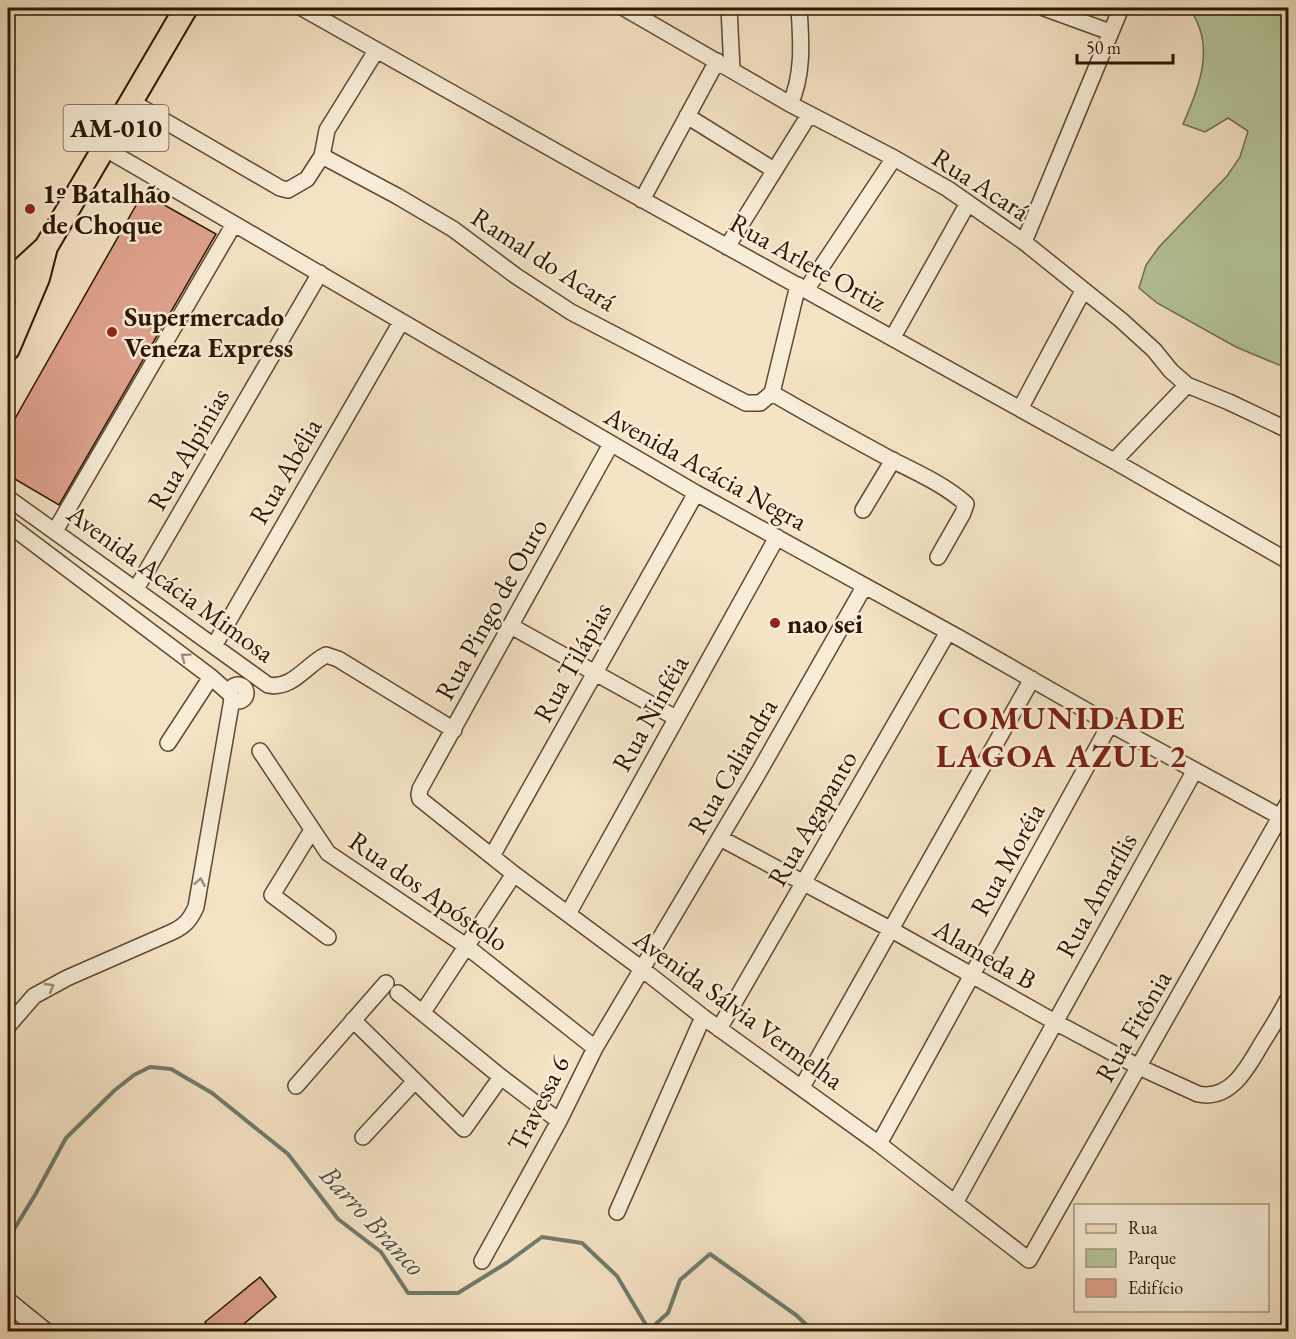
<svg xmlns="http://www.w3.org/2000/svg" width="1296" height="1339" viewBox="0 0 1296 1339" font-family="'EB Garamond',serif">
<rect width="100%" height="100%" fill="#f5e3c5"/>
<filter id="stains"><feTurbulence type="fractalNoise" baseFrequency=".00333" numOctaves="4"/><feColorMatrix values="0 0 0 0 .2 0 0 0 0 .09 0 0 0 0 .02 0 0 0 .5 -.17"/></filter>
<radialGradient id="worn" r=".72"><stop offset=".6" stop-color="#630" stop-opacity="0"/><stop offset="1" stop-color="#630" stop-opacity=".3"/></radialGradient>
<path fill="#b5c59a" stroke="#716e4d" stroke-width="1.5" d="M 1189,8 L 1288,8 L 1288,364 L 1279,365 L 1236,347 L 1157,303 L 1139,288 L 1146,265 L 1159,247 L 1227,176 L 1240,157 L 1248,131 L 1228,118 L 1205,132 L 1183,124 C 1200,86 1216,45 1189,8 Z"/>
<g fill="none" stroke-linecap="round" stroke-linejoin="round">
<path stroke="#707b6d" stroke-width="4" d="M 8,1239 L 35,1195 L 66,1138 L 115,1090 L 134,1075 L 150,1067 L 171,1069 L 212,1093 L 288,1154 L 338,1219 L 381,1252 L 408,1293 L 458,1293 L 508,1262 L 542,1237 L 582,1243 L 617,1276 L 649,1330 L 668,1313 L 680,1280 L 710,1254 L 796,1315 L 814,1332"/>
</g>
<path fill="#dfa38e" stroke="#2d1600" stroke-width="1.5" d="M 143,193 L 216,234 L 59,505 L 8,475 L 8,431 Z
M 260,1277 L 276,1297 L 234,1332 L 213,1332 L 205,1322 Z"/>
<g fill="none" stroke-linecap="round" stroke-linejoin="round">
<g stroke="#5f4931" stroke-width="18">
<path id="minor" d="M 302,8 L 580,165 L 1114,461 L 1288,561
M 624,8 L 790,104 L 894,158 L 948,189 L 1024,242 L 1121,320 L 1154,350 L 1171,371 L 1187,385 L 1229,402 L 1288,430
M 729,8 L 732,70
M 1044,8 L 1110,32
M 132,102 L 280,188 L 288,190 L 307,179 L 322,156 L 327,130 L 376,51
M 790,104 C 804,75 801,39 799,8
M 687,116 L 774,170
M 104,148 L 696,493 L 963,640 L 1110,724 L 1288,821
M 322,156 L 397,196 L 453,229 L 516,276 L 571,312 L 746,403 L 760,403 L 772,393 L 798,285
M 642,200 L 717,61
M 1024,242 L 1121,8
M 727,247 L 809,115
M 806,290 L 894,158
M 893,337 L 968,203
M 772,393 C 811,416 850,437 890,459 C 916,472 945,485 966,504 L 963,513 L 938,557
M 1020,409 L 1083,291
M 611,444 L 420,789 L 419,795 L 420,799 L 514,874 L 642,969 L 703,1017 L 879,1144 L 1029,1260 L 1288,803
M 1114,461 L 1187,385
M 8,498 L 268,685 C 292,690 306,665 326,655 L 338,659 L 454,730
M 863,510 L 893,460
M 8,524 L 211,677 L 230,694
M 55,531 L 234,224
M 136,589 L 320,273
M 511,626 L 676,718
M 214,646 L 401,322
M230 693a8 8 0 1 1 16 0a8 8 0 1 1-16 0Z
M 168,743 L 211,677
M 260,751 L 328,853 L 466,946 L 595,1048
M 312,830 L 272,895 L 328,937
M 720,838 L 890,929 L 1055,1022 L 1139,1067 L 1198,1094 C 1231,1101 1248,1067 1262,1043 C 1271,1029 1280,1014 1288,999
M 492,856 L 696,493
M 568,914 L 777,537
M 398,993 L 501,1077 L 559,1121
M 423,1012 L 514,874
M 353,1020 L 464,1129 L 501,1077
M 8,1026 L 34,996 L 67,978 L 172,932 C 185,926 190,920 196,907 L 232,699
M 719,1029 L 948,632
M 296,1086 L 386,983
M 802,1087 L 1032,679
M 363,1137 L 415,1081
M 879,1144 L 1110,724
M 955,1203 L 1195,770
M 617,1212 L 703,1017
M 482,1261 L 559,1121 L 595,1048 L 760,770 L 864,587"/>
</g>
<g stroke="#5f4931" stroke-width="21">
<path id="tertiary" d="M 8,1302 L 45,1332"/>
</g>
<g stroke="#2d1600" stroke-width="26">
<path id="primary" d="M 8,294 L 20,271 L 46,247 L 186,8
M 8,349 L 38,278 L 46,247"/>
</g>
<use href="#minor" stroke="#f8edd9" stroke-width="15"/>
<use href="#tertiary" stroke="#f8edd9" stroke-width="18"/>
<use href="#primary" stroke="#f5e3c5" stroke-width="22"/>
</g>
<defs><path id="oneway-chevron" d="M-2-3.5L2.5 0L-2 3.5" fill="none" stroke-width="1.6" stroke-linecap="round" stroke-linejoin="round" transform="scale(1.5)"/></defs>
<g stroke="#9d8c77">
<use href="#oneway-chevron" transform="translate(185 657) rotate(-143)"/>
<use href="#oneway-chevron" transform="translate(200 882) rotate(-80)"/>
<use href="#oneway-chevron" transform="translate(50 987) rotate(-30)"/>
</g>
<g fill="#8f2418" stroke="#f8edd9" stroke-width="2">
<circle cx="30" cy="209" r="6"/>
<circle cx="112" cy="332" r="6"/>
<circle cx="775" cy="623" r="6"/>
</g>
<g text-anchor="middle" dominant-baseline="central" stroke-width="5" stroke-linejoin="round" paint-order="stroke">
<rect fill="#f8edd9" stroke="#6a5641" stroke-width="1.5" x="63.5" y="105" width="105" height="46" rx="4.5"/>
<g font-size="26" font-weight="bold" fill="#2d1600">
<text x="116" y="128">AM-010</text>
</g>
<g font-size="27" fill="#2d1600" stroke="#f8edd9">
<text transform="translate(981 184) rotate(33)">Rua Acará</text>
<text transform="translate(544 259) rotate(33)">Ramal do Acará</text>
<text transform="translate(808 262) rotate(29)">Rua Arlete Ortiz</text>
<text transform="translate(188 449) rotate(-60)">Rua Alpinias</text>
<text transform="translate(706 468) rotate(29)">Avenida Acácia Negra</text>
<text transform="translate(285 471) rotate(-60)">Rua Abélia</text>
<text transform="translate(171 583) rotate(36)">Avenida Acácia Mimosa</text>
<text transform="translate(491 609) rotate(-61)">Rua Pingo de Ouro</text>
<text transform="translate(572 662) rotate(-61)">Rua Tilápias</text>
<text transform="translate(650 713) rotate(-61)">Rua Ninféia</text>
<text transform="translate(732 766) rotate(-60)">Rua Caliandra</text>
<text transform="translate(812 818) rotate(-60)">Rua Agapanto</text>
<text transform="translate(1007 859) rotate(-61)">Rua Moréia</text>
<text transform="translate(429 891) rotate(35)">Rua dos Apóstolo</text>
<text transform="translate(1096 895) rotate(-61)">Rua Amarílis</text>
<text transform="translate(985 954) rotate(30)">Alameda B</text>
<text transform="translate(739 1009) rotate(36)">Avenida Sálvia Vermelha</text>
<text transform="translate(1133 1026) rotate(-60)">Rua Fitônia</text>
<text transform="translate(538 1103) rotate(-63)">Travessa 6</text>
</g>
<g font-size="27" font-weight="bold" fill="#2d1600" stroke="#f8edd9" text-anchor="start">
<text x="42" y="193">1º Batalhão<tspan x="42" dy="31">de Choque</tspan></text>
<text x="124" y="316">Supermercado<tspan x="124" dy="31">Veneza Express</tspan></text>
<text x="787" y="623">nao sei</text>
</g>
<g font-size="28" font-style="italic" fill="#545140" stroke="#f8edd9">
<text transform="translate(373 1220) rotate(47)">Barro Branco</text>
</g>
<g font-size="33" font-weight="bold" letter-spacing="1.5" fill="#7a1f14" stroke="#f8edd9">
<text x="1062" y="717">COMUNIDADE<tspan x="1062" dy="38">LAGOA AZUL 2</tspan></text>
</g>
</g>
<rect width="1296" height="1339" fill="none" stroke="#f5e3c5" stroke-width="30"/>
<rect x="9" y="9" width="1278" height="1321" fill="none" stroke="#2d1600" stroke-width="3"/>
<rect x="15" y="15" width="1266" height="1309" fill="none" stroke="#2d1600" stroke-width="1.5"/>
<rect x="1074" y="1204" width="195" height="108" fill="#f8edd9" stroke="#a79782" stroke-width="1.5"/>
<rect x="1086" y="1224" width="30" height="9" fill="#f5e3c5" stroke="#a79782" stroke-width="1.5"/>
<text x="1128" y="1234" font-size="18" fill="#2d1600">Rua</text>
<rect x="1086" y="1249" width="30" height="18" fill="#b5c59a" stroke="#a79782" stroke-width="1.5"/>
<text x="1128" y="1264" font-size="18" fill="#2d1600">Parque</text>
<rect x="1086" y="1279" width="30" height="18" fill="#dfa38e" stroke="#a79782" stroke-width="1.5"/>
<text x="1128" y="1294" font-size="18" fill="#2d1600">Edifício</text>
<path d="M1077 54v9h96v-9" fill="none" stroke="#2d1600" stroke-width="3"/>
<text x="1086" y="54" font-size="18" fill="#2d1600" stroke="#f8edd9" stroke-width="4.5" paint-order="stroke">50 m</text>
<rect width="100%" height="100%" filter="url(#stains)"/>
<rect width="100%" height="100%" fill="url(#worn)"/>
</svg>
